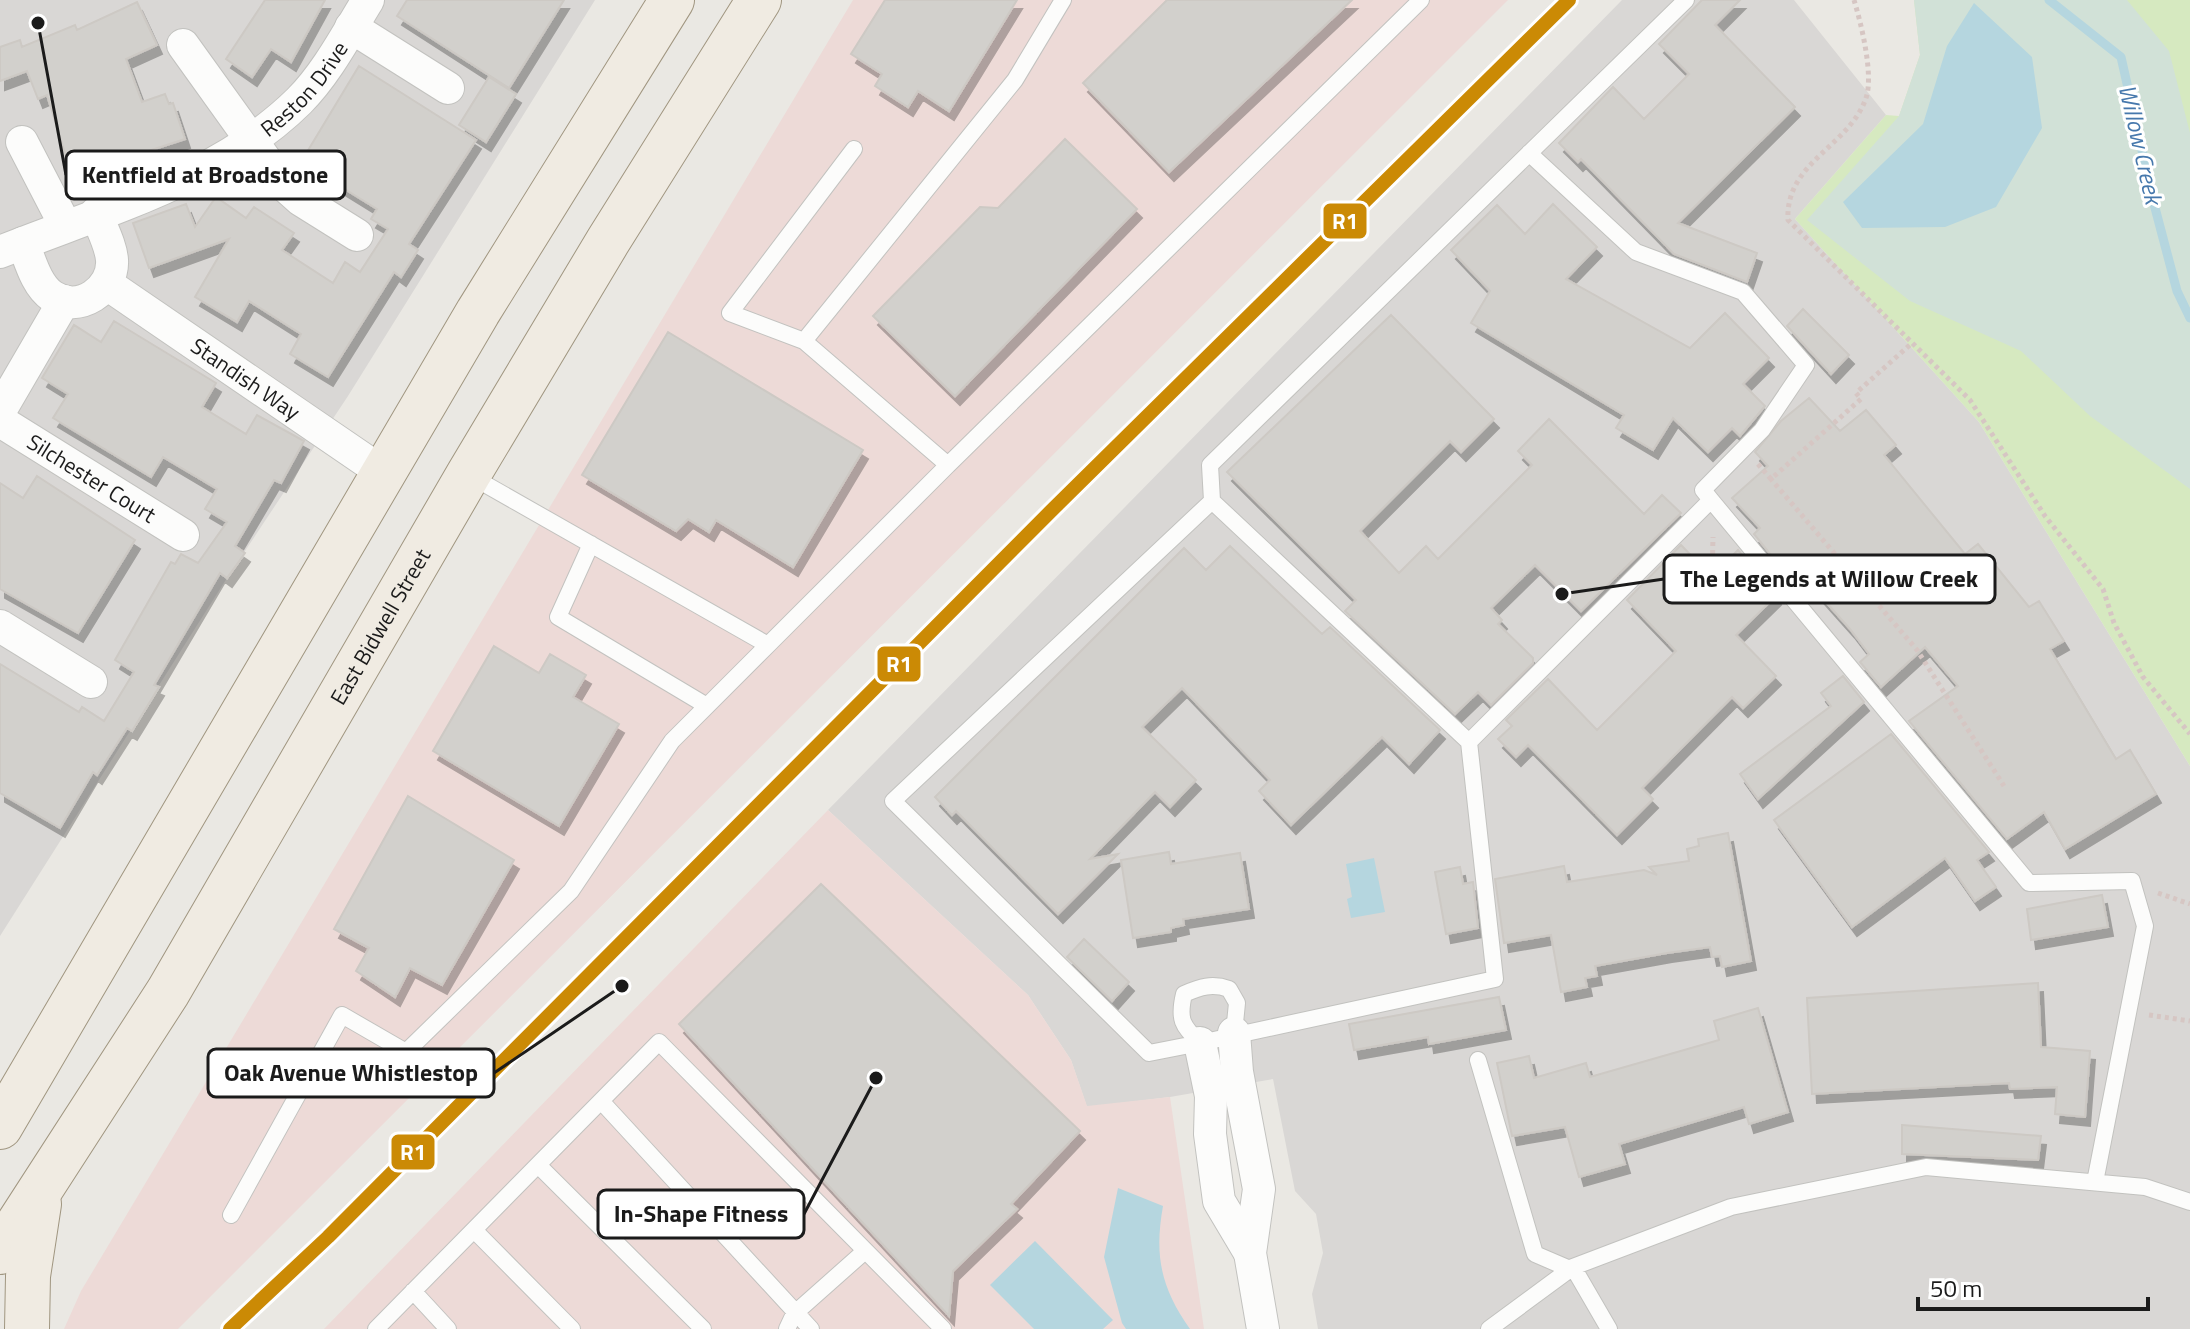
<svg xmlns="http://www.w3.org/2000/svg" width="2190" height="1329" viewBox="0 0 2190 1329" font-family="'Titillium Web',sans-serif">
<defs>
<filter id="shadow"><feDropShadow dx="5" dy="9" stdDeviation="0" flood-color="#0004"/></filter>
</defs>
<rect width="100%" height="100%" fill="#eae8e3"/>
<path fill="#d9d7d5" d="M 0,0 L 595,0 L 348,396 L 227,578 L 0,936 Z
M 1622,0 L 1794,0 L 1886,115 L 1795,219 L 1979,422 L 2190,766 L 2190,1329 L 1318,1329 L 1312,1294 L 1323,1253 L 1316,1214 L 1295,1191 L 1273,1079 L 1170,1097 L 1087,1107 L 1071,1060 L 1028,995 L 828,810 Z"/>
<path fill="#eddad7" d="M 853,0 L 1508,0 L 178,1329 L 64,1329 L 81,1291 Z
M 828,810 L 1028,995 L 1071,1060 L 1087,1106 L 1170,1097 L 1204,1329 L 324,1329 Z"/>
<path fill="#d6e9c0" d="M 1914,0 L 2190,0 L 2190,766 L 1979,422 L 1795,219 L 1886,115 L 1899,116 L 1920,55 Z"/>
<path fill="#d1e1d7" d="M 1914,0 L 2127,0 L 2169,51 L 2190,133 L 2190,489 L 2090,416 L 2021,351 L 1910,301 L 1807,220 L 1899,116 L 1920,55 Z"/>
<path fill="#b5d6df" d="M 1974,3 L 2032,57 L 2042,128 L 1996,207 L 1945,227 L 1862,228 L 1843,202 L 1923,124 L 1947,46 Z
M 1374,858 L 1385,912 L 1351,918 L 1347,899 L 1352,897 L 1346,864 Z
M 1118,1188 L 1163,1206 C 1154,1256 1161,1288 1190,1329 L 1126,1329 L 1122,1323 L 1104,1257 Z
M 1035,1241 L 1113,1320 L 1103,1329 L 1034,1329 L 990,1285 Z"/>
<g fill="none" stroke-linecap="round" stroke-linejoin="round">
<path stroke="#b5d6df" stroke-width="9" d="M 2049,0 L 2121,57 L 2154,204 L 2177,291 L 2190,318"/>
</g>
<path fill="#d2d0cc" stroke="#cdc9c4" stroke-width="2" filter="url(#shadow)" d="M 265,0 L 325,0 L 291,62 L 271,49 L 252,77 L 226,59 Z
M 407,0 L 564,0 L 509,88 L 397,16 Z
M 885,0 L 1017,0 L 949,111 L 918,91 L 908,107 L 875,86 L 882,74 L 851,54 Z
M 1167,0 L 1352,0 L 1169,172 L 1083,83 Z
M 1702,0 L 1740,0 L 1715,25 L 1795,107 L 1678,223 L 1757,253 L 1747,282 L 1674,254 L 1581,159 L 1578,162 L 1559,143 L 1613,87 L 1644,119 L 1689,74 L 1659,44 Z
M 137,2 L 157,45 L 126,59 L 142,102 L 165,94 L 169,104 L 173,103 L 185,139 L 72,176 L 47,95 L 38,99 L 27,71 L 0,81 L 0,47 L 20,40 L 22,47 L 75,25 L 77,30 Z
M 359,66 L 476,140 L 409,244 L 418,250 L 401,277 L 394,272 L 328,377 L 290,354 L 301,334 L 249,301 L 237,322 L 195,297 L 229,239 L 149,268 L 133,223 L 186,204 L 195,227 L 216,197 L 246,218 L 254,207 L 294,233 L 282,250 L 333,283 L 345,262 L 360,272 L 388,229 L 371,219 L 377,209 L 301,162 Z
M 489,77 L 516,94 L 486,142 L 459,125 Z
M 1065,139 L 1137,209 L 955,396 L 873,316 L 980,207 L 998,208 Z
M 1553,204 L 1597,247 L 1566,279 L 1690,348 L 1725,313 L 1769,358 L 1743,384 L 1765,406 L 1740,436 L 1732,428 L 1708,452 L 1673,418 L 1653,450 L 1616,428 L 1624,415 L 1471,323 L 1490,291 L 1451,250 L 1497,205 L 1525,234 Z
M 1803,309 L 1849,355 L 1831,374 L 1787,326 Z
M 1391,315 L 1494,419 L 1461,452 L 1450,441 L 1360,531 L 1399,573 L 1426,546 L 1438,559 L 1532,465 L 1518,451 L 1549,419 L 1644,514 L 1662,495 L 1681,513 L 1581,611 L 1535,565 L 1491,608 L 1502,620 L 1498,624 L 1533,658 L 1533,663 L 1491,705 L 1478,692 L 1455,714 L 1345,611 L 1356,600 L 1227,472 Z
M 114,321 L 216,383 L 202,407 L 246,434 L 257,415 L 304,441 L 281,483 L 274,480 L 235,546 L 245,553 L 227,578 L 220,573 L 154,685 L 159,687 L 132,731 L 127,728 L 97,775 L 93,772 L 60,828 L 0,793 L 0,664 L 79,712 L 82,707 L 104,721 L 134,672 L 115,660 L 171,562 L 175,564 L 181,554 L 198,563 L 227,522 L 205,509 L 217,489 L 163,457 L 151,477 L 53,418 L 68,394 L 42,378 L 74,325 L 101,342 Z
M 668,332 L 863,450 L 793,567 L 716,520 L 709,532 L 688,519 L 676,531 L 582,475 Z
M 1809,398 L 1840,431 L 1866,410 L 1896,445 L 1884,455 L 1965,554 L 1978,544 L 2029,607 L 2039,601 L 2064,641 L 2050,649 L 2116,759 L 2130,750 L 2156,794 L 2065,849 L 2044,812 L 2007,839 L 1909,721 L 1958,686 L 1925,647 L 1881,687 L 1860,662 L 1869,654 L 1850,629 L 1800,573 L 1792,581 L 1754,534 L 1760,528 L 1732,498 L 1768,466 L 1755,452 L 1781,421 Z
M 37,476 L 135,540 L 78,633 L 0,589 L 0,483 L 23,498 Z
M 1681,545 L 1711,576 L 1738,550 L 1776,596 L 1736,635 L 1776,676 L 1743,708 L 1732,697 L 1642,788 L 1653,799 L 1617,835 L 1528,745 L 1516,757 L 1498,739 L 1512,726 L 1506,720 L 1548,679 L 1597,730 L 1676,651 L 1627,600 Z
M 1230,546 L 1322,634 L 1330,627 L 1440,730 L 1409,764 L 1382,737 L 1291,825 L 1259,791 L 1270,780 L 1182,688 L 1142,727 L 1196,780 L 1170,807 L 1155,792 L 1090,859 L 1118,854 L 1058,914 L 956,811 L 952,815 L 935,797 L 1184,548 L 1206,570 Z
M 494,646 L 539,673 L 550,654 L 586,675 L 573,697 L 619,724 L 559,826 L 433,751 Z
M 1843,676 L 1864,702 L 1758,799 L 1740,774 L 1831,706 L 1821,693 Z
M 1891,734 L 1989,852 L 1977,860 L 1996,887 L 1975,901 L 1945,858 L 1852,927 L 1774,820 Z
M 408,796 L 514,860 L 442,985 L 410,968 L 395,997 L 356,971 L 369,948 L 334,929 Z
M 1728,833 L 1751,961 L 1722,967 L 1720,956 L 1712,957 L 1710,947 L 1667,953 L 1595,966 L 1597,976 L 1585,978 L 1587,987 L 1561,992 L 1551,935 L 1504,943 L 1495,879 L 1564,866 L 1567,882 L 1644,870 L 1657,875 L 1649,867 L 1689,861 L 1687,849 L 1699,846 L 1698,839 Z
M 1169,852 L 1171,864 L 1240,853 L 1249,909 L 1183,919 L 1184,925 L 1171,928 L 1171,932 L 1133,938 L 1121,860 Z
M 1460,867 L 1463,884 L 1473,882 L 1478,928 L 1446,934 L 1435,872 Z
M 821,884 L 1080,1131 L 1011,1204 L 1017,1209 L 953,1271 L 949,1316 L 679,1024 Z
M 2102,895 L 2108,927 L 2031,940 L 2027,909 Z
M 1084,939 L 1129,982 L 1112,1001 L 1067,957 Z
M 2038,983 L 2041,1047 L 2090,1051 L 2085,1117 L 2055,1114 L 2057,1087 L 2010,1089 L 2009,1083 L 1812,1094 L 1807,998 Z
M 1499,997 L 1506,1030 L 1429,1044 L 1428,1037 L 1354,1050 L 1349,1024 Z
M 1758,1008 L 1788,1112 L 1749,1124 L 1744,1107 L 1619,1144 L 1625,1164 L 1579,1177 L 1565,1127 L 1512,1136 L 1497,1063 L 1529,1056 L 1534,1078 L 1586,1063 L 1590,1077 L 1719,1040 L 1714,1021 Z
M 1902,1125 L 2041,1136 L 2038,1160 L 1902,1154 Z"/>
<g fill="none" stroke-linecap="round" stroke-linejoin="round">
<g stroke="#c2c2bf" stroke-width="18">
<path id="lane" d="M 1063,0 L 1015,80 L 804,341 L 948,465 L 1421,0
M 1529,153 L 1636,252 L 1743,292 L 1806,365 L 1762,430 L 1703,490 L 1711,500 L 2029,883 L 2132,881 L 2145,926 L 2095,1182
M 804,341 L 730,313 L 854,149
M 469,475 L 768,645 L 948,465
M 1212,501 L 893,801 L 1149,1053 L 1200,1043 C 1182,1026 1178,1019 1184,994 C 1200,987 1212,983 1229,989 L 1237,1003 L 1234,1033
M 591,544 L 558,617 L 707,706
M 1469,742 L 1711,500
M 1200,1043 L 1495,979 L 1469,742 L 1212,501 L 1210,465 L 1686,0
M 1478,1060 L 1535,1254 L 1570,1269
M 601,1101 L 811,1329
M 538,1165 L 703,1329
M 231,1215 L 342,1015 L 406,1052 L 571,891 L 672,741 L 768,645
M 474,1230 L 572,1329
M 413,1291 L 448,1329
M 376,1329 L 659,1042 L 943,1329
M 787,1329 L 794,1314 L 865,1251
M 1489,1329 L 1573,1267
M 1609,1329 L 1573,1267 L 1731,1207 L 1926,1167 L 2145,1187 L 2190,1202"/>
</g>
<g stroke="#c2c2bf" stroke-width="34">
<g id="street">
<path d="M 351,27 L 448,88"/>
<path d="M 183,45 L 282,183 L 301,200 L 357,235"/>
<path d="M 22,142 L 65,225"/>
<path d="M 23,243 C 30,260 36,285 52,296 C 79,314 114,290 112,260 C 111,245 101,227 96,213"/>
<path id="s1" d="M 0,252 C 102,211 219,180 299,101 C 327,73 347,34 368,0"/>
<path id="s2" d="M 107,284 L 385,474"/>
<path d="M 0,411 L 64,301"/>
<path id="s3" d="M 0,421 L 183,535"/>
<path d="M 0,626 L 91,682"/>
<path d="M 1234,1033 L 1237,1072 L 1259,1189 L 1250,1253 L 1263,1329"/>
<path d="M 1200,1043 L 1211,1096 L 1210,1134 L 1219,1201 L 1250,1253"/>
</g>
</g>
<g stroke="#a09680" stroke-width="46">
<g id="primary">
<path d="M 0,1127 L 478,312 L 672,0"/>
<path id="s4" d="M 0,1252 L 168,992 L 468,475 L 608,241 L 759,0"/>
<path d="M 27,1329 L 28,1276 L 39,1204"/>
</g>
</g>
<path stroke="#d6c6c3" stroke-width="5" stroke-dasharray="4 4" stroke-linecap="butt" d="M 1854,0 C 1861,23 1874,75 1866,98 C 1849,147 1785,162 1788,220 L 1970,400 L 2045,516 L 2103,589 L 2114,623 L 2143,677 L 2190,734
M 1758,464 L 1771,479 L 1861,399 L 1856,393 L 1912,343
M 1770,478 L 1917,650 L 2004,786
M 1712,578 L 1713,537
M 2158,893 L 2190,904
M 2149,1015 L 2190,1021"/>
<use href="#lane" stroke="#fcfcfb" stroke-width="16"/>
<use href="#street" stroke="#fcfcfb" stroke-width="32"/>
<use href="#primary" stroke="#f0ebe2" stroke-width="44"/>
<path stroke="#c9c9c8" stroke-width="6" stroke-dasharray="16 16" stroke-linecap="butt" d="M 1050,512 L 1569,0"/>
<g stroke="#fff" stroke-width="20">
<path id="rail-1" d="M 230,1329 L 328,1237 L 1050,512 L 1569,0"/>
</g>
<use href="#rail-1" stroke="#cb8a05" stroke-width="14"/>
</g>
<g text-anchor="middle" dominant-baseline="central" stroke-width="6" stroke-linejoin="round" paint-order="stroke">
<g font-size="22" fill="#1b1b1b" stroke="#fff">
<text stroke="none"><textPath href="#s1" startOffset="350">Reston Drive</textPath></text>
<text stroke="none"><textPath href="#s2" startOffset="168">Standish Way</textPath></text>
<text stroke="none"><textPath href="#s3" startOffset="108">Silchester Court</textPath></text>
<text stroke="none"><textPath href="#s4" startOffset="732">East Bidwell Street</textPath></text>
</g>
<g font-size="24" font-style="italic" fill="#4678ac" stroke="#fff">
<text transform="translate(2141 144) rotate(77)">Willow Creek</text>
</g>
</g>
<path fill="none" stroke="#1b1b1b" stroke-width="3" d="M38 23L66 175M1562 594L1664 579M622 986L494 1073M876 1078L804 1214"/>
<g fill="#1b1b1b" stroke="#fff" stroke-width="3">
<circle cx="38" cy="23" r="8"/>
<circle cx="1562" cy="594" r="8"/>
<circle cx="622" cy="986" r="8"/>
<circle cx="876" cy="1078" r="8"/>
</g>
<g fill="#fff" stroke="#1b1b1b" stroke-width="3">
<rect x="66" y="151" width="279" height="48" rx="8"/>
<rect x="1664" y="555" width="331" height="48" rx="8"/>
<rect x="208" y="1049" width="286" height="48" rx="8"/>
<rect x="598" y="1190" width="206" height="48" rx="8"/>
</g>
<g font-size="24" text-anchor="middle" font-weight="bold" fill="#1b1b1b">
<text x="205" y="183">Kentfield at Broadstone</text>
<text x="1829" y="587">The Legends at Willow Creek</text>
<text x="351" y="1081">Oak Avenue Whistlestop</text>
<text x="701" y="1222">In-Shape Fitness</text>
</g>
<g stroke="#fff" stroke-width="3">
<rect x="1322" y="202" width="46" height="38" rx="8" fill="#cb8a05"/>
<rect x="876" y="645" width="46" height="38" rx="8" fill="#cb8a05"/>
<rect x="390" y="1133" width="46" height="38" rx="8" fill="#cb8a05"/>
</g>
<g font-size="22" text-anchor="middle" font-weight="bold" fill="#fff">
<text x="1345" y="229">R1</text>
<text x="899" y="672">R1</text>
<text x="413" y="1160">R1</text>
</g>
<path d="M1918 1297v12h230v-12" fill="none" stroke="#1b1b1b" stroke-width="4"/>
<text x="1930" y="1297" font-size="24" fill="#1b1b1b" stroke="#ffffff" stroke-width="6" paint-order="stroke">50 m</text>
</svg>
